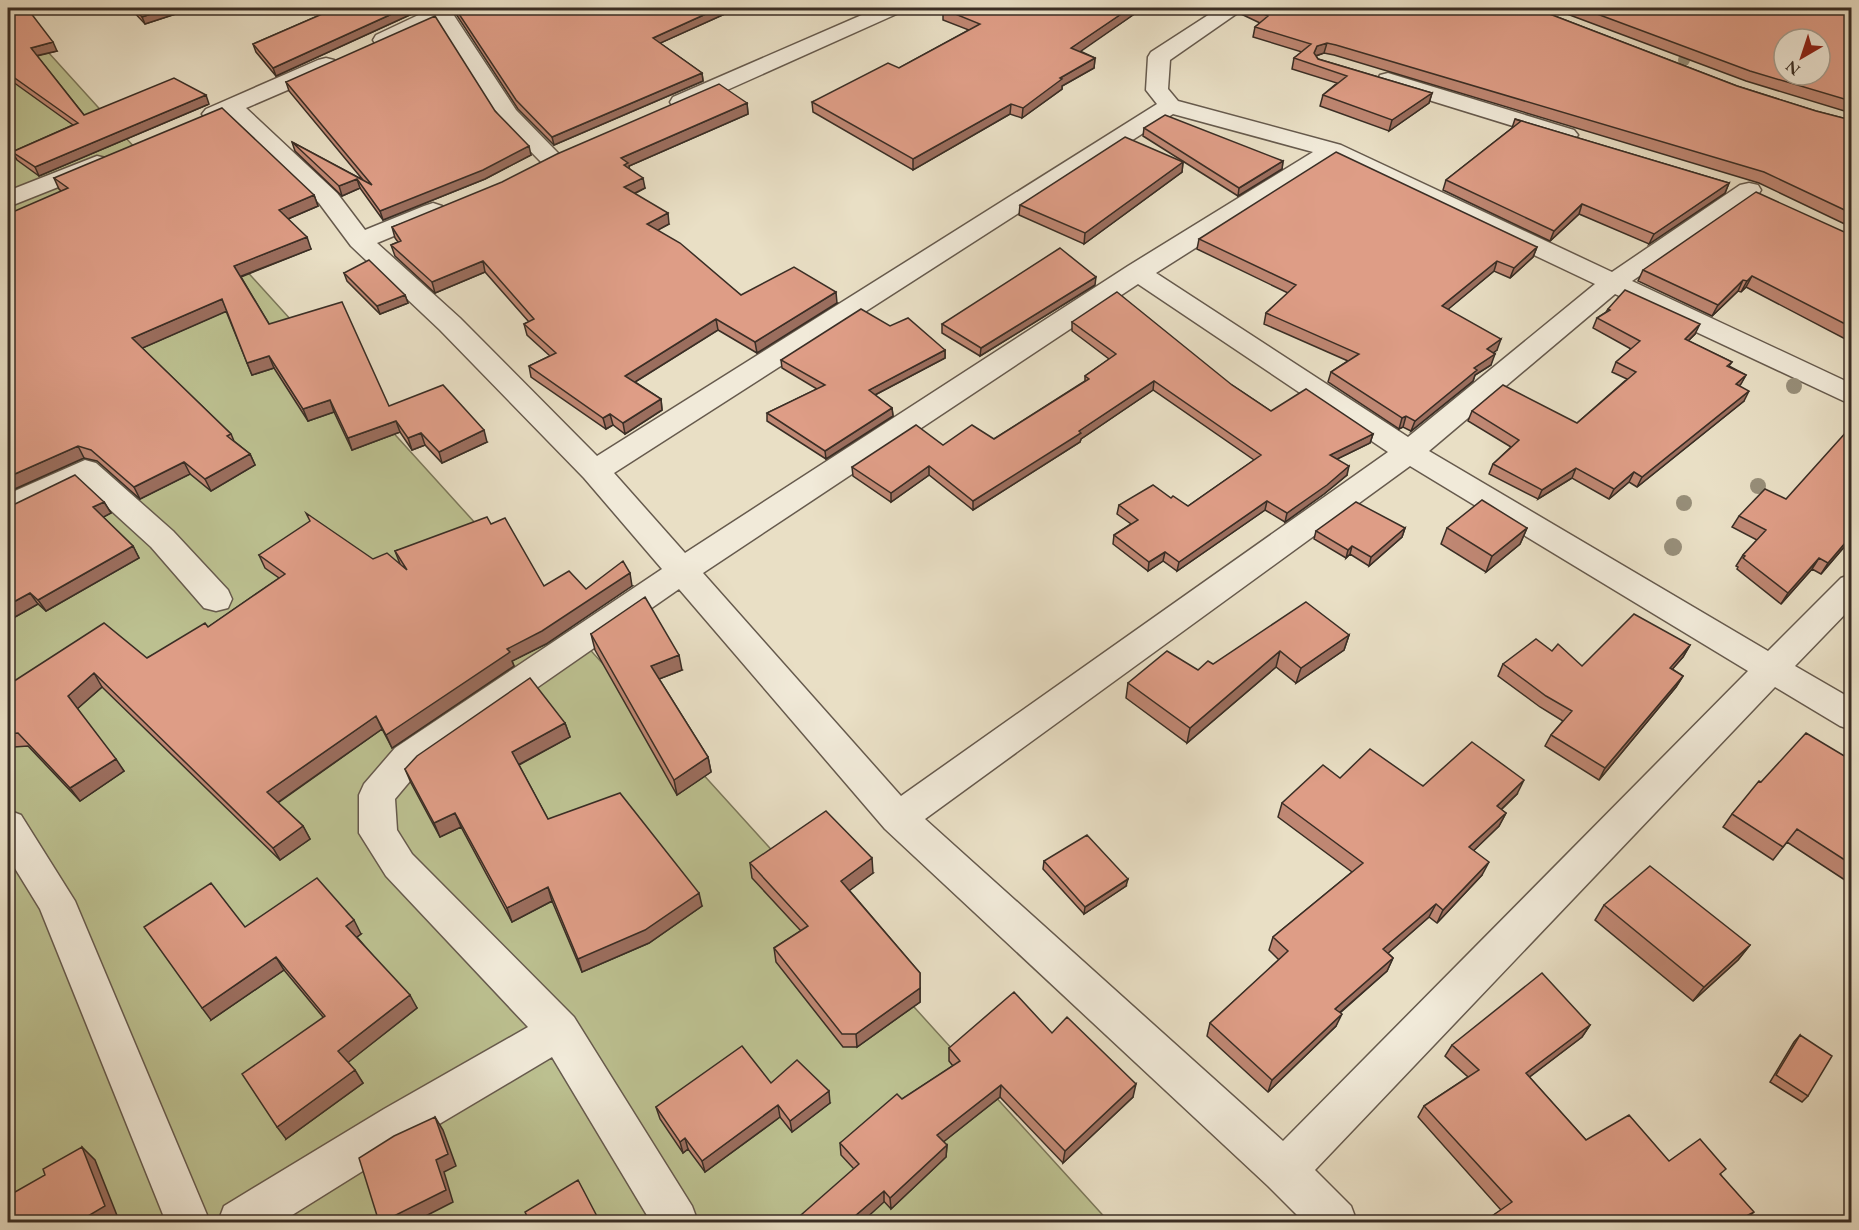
<svg xmlns="http://www.w3.org/2000/svg" width="1859" height="1230" viewBox="0 0 1859 1230" font-family="'EB Garamond',serif">
<rect width="100%" height="100%" fill="#e9dfc5"/>
<filter id="stains"><feTurbulence type="fractalNoise" baseFrequency=".00333" numOctaves="4"/><feColorMatrix values="0 0 0 0 .2 0 0 0 0 .09 0 0 0 0 .02 0 0 0 .5 -.17"/></filter>
<radialGradient id="worn" r=".72"><stop offset=".6" stop-color="#630" stop-opacity="0"/><stop offset="1" stop-color="#630" stop-opacity=".3"/></radialGradient>
<path fill="#bcc090" stroke="#7b775a" stroke-width="1.5" d="M 48,52 L 1109,1222 L 8,1222 L 8,64 Z"/>
<g fill="none" stroke-linecap="round" stroke-linejoin="round">
<g stroke="#665a4d" stroke-width="3">
<path id="minor" d="M 429,8 L 458,8 L 453,14 L 516,110 L 558,153 L 562,158 L 558,163 L 550,165 L 542,163 L 499,119 L 438,22 L 392,45 L 384,46 L 376,45 L 373,40 L 376,35 L 429,10 Z
M 878,8 L 904,8 L 901,12 L 689,107 L 681,109 L 673,107 L 670,102 L 673,97 Z
M 1219,8 L 1242,8 L 1239,12 L 1170,60 L 1168,89 L 1178,101 L 1341,145 L 1612,272 L 1740,185 L 1749,183 L 1758,185 L 1761,190 L 1758,195 L 1632,281 L 1852,384 L 1852,405 L 1615,294 L 1429,451 L 1768,651 L 1841,578 L 1852,574 L 1852,607 L 1795,666 L 1852,699 L 1852,730 L 1840,726 L 1775,687 L 1315,1170 L 1351,1206 L 1357,1222 L 1304,1222 L 1268,1186 L 885,829 L 679,589 L 421,768 L 395,799 L 397,830 L 412,854 L 574,1017 L 692,1206 L 698,1222 L 651,1222 L 552,1057 L 414,1139 L 281,1222 L 218,1222 L 224,1206 L 384,1109 L 528,1027 L 386,876 L 359,833 L 359,795 L 364,784 L 395,748 L 662,569 L 584,478 L 440,330 L 351,246 L 319,203 L 228,116 L 214,121 L 206,119 L 202,114 L 206,109 L 318,60 L 326,58 L 334,60 L 337,65 L 334,70 L 246,108 L 337,193 L 365,230 L 424,206 L 433,203 L 442,206 L 446,211 L 442,216 L 377,243 L 460,318 L 597,456 L 1157,104 L 1146,90 L 1148,57 L 1151,52 ZM 1173,114 L 1313,152 L 1128,266 L 685,553 L 614,473 ZM 1334,160 L 1595,284 L 1408,437 L 1156,273 ZM 1138,284 L 1388,452 L 901,796 L 703,573 ZM 1410,466 L 1748,671 L 1283,1141 L 925,819 Z
M 1388,73 L 1574,130 L 1578,135 L 1574,140 L 1566,142 L 1558,140 L 1380,85 L 1377,80 L 1380,75 Z
M 97,156 L 106,158 L 109,163 L 106,168 L 8,207 L 8,191 Z
M 85,460 L 96,463 L 173,531 L 228,590 L 232,599 L 228,608 L 216,611 L 204,608 L 151,547 L 82,484 L 19,515 L 8,518 L 8,494 Z
M 8,810 L 21,815 L 75,901 L 210,1222 L 166,1222 L 40,909 L 8,857 Z"/>
</g>
<use href="#minor" fill="#f1ead9" fill-rule="evenodd"/>
</g>
<g fill="#978e79">
<circle cx="1684" cy="60" r="6"/>
<circle cx="1794" cy="386" r="8"/>
<circle cx="1758" cy="486" r="8"/>
<circle cx="1684" cy="503" r="8"/>
<circle cx="1673" cy="547" r="9"/>
</g>
<path fill="#bf8773" stroke="#3a2e25" stroke-width="1.5" d="M 8,8 L 57,51 L 37,56 L 84,115 L 209,104 L 39,176 L 17,160 L 12,152 L 73,125 L 13,82 L 8,84 Z
M 130,8 L 194,8 L 145,24 Z
M 336,8 L 425,8 L 276,76 L 256,52 L 253,44 Z
M 454,8 L 738,8 L 660,43 L 702,73 L 703,81 L 554,145 L 518,109 L 456,14 Z
M 946,8 L 1143,8 L 1080,51 L 1095,58 L 1094,68 L 1062,86 L 1062,89 L 1022,118 L 1010,114 L 913,170 L 813,112 L 812,102 L 899,68 L 969,30 L 943,20 L 943,9 Z
M 1242,8 L 1534,8 L 1737,86 L 1816,111 L 1851,120 L 1851,227 L 1759,183 L 1334,55 L 1324,53 L 1316,56 L 1318,59 L 1432,93 L 1429,103 L 1389,131 L 1320,106 L 1323,95 L 1337,83 L 1292,69 L 1294,58 L 1302,52 L 1253,37 L 1255,27 L 1260,23 L 1241,14 Z
M 1551,8 L 1851,8 L 1851,113 L 1746,81 Z
M 286,82 L 495,111 L 531,155 L 485,179 L 383,220 L 360,188 L 342,196 L 295,151 L 292,142 L 363,180 L 289,91 Z
M 747,103 L 748,114 L 629,166 L 629,168 L 645,188 L 634,194 L 669,224 L 657,230 L 741,295 L 837,303 L 757,353 L 718,330 L 635,382 L 661,399 L 662,410 L 625,434 L 613,425 L 606,429 L 531,377 L 529,366 L 550,356 L 527,335 L 524,324 L 529,322 L 485,272 L 435,293 L 395,256 L 391,245 L 398,242 L 395,238 L 392,227 Z
M 1515,119 L 1729,183 L 1725,193 L 1649,244 L 1579,214 L 1550,241 L 1443,190 L 1446,180 L 1512,128 Z
M 1144,128 L 1283,161 L 1282,169 L 1238,196 L 1143,136 Z
M 1183,162 L 1182,172 L 1084,244 L 1019,215 L 1020,205 Z
M 54,178 L 314,195 L 318,206 L 288,219 L 311,249 L 241,277 L 269,324 L 389,406 L 487,442 L 442,463 L 425,445 L 412,450 L 400,432 L 352,450 L 334,412 L 308,421 L 274,368 L 252,375 L 226,311 L 142,348 L 231,434 L 234,441 L 250,454 L 255,465 L 211,491 L 190,474 L 140,499 L 97,461 L 84,458 L 8,492 L 61,191 L 59,189 Z
M 1851,235 L 1851,342 L 1746,287 L 1741,292 L 1738,291 L 1712,316 L 1638,281 L 1643,270 Z
M 1199,239 L 1537,247 L 1533,257 L 1510,278 L 1494,271 L 1448,309 L 1497,350 L 1493,353 L 1491,365 L 1475,375 L 1473,381 L 1411,431 L 1403,427 L 1399,429 L 1328,382 L 1331,372 L 1348,361 L 1264,324 L 1266,313 L 1288,293 L 1197,249 Z
M 344,273 L 405,295 L 408,303 L 380,314 L 347,281 Z
M 1095,285 L 980,356 L 942,333 L 942,324 Z
M 1608,309 L 1695,334 L 1688,341 L 1732,362 L 1729,366 L 1746,375 L 1739,386 L 1744,401 L 1637,487 L 1629,482 L 1609,499 L 1572,478 L 1538,499 L 1489,474 L 1493,464 L 1511,447 L 1468,421 L 1472,411 L 1577,423 L 1627,379 L 1612,372 L 1616,362 L 1631,349 L 1593,328 L 1597,318 L 1606,312 Z
M 1072,322 L 1232,385 L 1271,411 L 1373,434 L 1370,443 L 1337,459 L 1347,475 L 1324,494 L 1285,522 L 1265,510 L 1177,571 L 1163,561 L 1148,571 L 1113,544 L 1114,535 L 1131,524 L 1117,514 L 1119,505 L 1171,498 L 1188,506 L 1254,460 L 1153,390 L 1081,439 L 1080,442 L 973,510 L 929,475 L 891,502 L 853,476 L 852,467 L 943,445 L 994,439 L 1085,381 L 1085,376 L 1109,359 L 1072,331 Z
M 890,326 L 945,350 L 945,358 L 875,395 L 892,408 L 893,416 L 826,459 L 767,421 L 767,413 L 817,389 L 782,368 L 781,360 Z
M 1851,353 L 1851,364 L 1846,362 Z
M 1786,499 L 1851,539 L 1821,574 L 1812,569 L 1781,604 L 1737,569 L 1738,567 L 1736,566 L 1743,555 L 1757,540 L 1732,527 L 1739,516 Z
M 104,502 L 111,513 L 103,517 L 133,546 L 139,558 L 46,611 L 38,604 L 8,621 L 8,507 Z
M 491,524 L 544,586 L 586,589 L 632,586 L 546,644 L 512,661 L 514,666 L 392,748 L 382,729 L 278,803 L 303,826 L 310,839 L 280,860 L 102,687 L 77,709 L 124,771 L 80,801 L 28,746 L 14,747 L 8,742 L 8,685 L 147,658 L 208,627 L 279,578 L 265,568 L 259,555 L 373,559 L 400,564 L 395,551 Z
M 1405,528 L 1402,537 L 1369,566 L 1350,554 L 1346,558 L 1314,539 L 1316,531 Z
M 1447,528 L 1527,528 L 1520,544 L 1486,572 L 1441,544 Z
M 591,634 L 682,670 L 659,679 L 708,757 L 711,772 L 677,795 L 595,650 Z
M 1349,635 L 1344,650 L 1296,683 L 1276,667 L 1187,743 L 1126,698 L 1128,683 L 1198,670 L 1213,664 Z
M 1690,645 L 1683,657 L 1672,669 L 1683,676 L 1676,687 L 1599,780 L 1545,746 L 1551,735 L 1563,721 L 1540,707 L 1498,676 L 1503,664 L 1552,651 L 1582,666 Z
M 565,723 L 570,737 L 519,765 L 548,819 L 702,906 L 649,943 L 582,972 L 552,901 L 512,922 L 461,827 L 440,837 L 411,783 L 405,769 Z
M 1846,757 L 1851,757 L 1851,884 L 1787,842 L 1773,860 L 1723,827 L 1732,814 L 1761,782 Z
M 1340,778 L 1517,794 L 1501,810 L 1506,813 L 1499,826 L 1474,850 L 1482,875 L 1437,923 L 1429,917 L 1388,953 L 1393,958 L 1387,971 L 1340,1013 L 1336,1026 L 1268,1092 L 1207,1036 L 1210,1023 L 1279,960 L 1269,950 L 1273,937 L 1352,872 L 1278,817 L 1282,803 Z
M 1044,861 L 1126,886 L 1084,914 L 1043,869 Z
M 750,863 L 873,873 L 849,890 L 920,973 L 920,1002 L 857,1047 L 843,1047 L 776,962 L 774,948 L 801,931 L 752,878 Z
M 1604,905 L 1750,945 L 1738,960 L 1693,1001 L 1595,920 Z
M 245,927 L 361,934 L 357,937 L 417,1008 L 348,1062 L 363,1083 L 286,1139 L 323,1017 L 284,970 L 211,1020 Z
M 1590,1025 L 1582,1037 L 1529,1077 L 1586,1140 L 1721,1175 L 1743,1222 L 1488,1222 L 1492,1216 L 1501,1210 L 1418,1117 L 1424,1106 L 1468,1077 L 1445,1056 L 1452,1045 Z
M 1052,1033 L 1133,1097 L 1063,1163 L 1000,1097 L 943,1142 L 947,1145 L 946,1157 L 891,1209 L 841,1155 L 840,1143 L 902,1099 L 953,1066 L 949,1061 L 949,1048 Z
M 1800,1035 L 1808,1096 L 1802,1102 L 1770,1082 L 1794,1042 Z
M 771,1083 L 830,1103 L 792,1132 L 780,1117 L 705,1172 L 688,1149 L 683,1153 L 660,1119 L 656,1107 Z"/>
<path fill="#9b6e5e" stroke="#3a2e25" stroke-width="1.5" d="M 169,8 L 194,8 L 145,24 L 142,17 Z
M 405,8 L 425,8 L 276,76 L 273,68 Z
M 719,8 L 738,8 L 654,46 L 653,38 Z
M 1130,8 L 1143,8 L 1071,58 L 1071,48 Z
M 53,42 L 57,51 L 35,56 L 31,48 Z
M 1327,43 L 1324,53 L 1315,56 L 1314,53 L 1317,46 Z
M 1095,58 L 1094,68 L 1062,86 L 1062,89 L 1022,118 L 1023,108 L 1060,78 Z
M 702,73 L 703,81 L 554,145 L 552,137 Z
M 8,74 L 9,74 L 13,82 L 8,84 Z
M 1432,93 L 1429,103 L 1389,131 L 1392,120 Z
M 206,95 L 209,104 L 39,176 L 35,167 Z
M 747,103 L 748,114 L 629,166 L 630,174 L 621,158 Z
M 1011,104 L 1010,114 L 913,170 L 913,159 Z
M 529,146 L 531,155 L 485,179 L 383,220 L 380,211 Z
M 1283,161 L 1282,169 L 1238,196 L 1239,188 Z
M 1183,162 L 1182,172 L 1084,244 L 1085,233 Z
M 643,178 L 645,188 L 625,198 L 624,187 Z
M 357,179 L 360,188 L 342,196 L 339,186 Z
M 1729,183 L 1725,193 L 1649,244 L 1654,234 Z
M 314,195 L 318,206 L 283,221 L 279,210 Z
M 1582,204 L 1579,214 L 1550,241 L 1554,231 Z
M 668,213 L 669,224 L 649,235 L 647,224 Z
M 307,237 L 311,249 L 239,277 L 234,266 Z
M 1537,247 L 1533,257 L 1510,278 L 1514,268 Z
M 483,261 L 485,272 L 435,293 L 432,282 Z
M 1497,261 L 1494,271 L 1439,317 L 1442,306 Z
M 1752,276 L 1746,287 L 1741,292 L 1747,281 Z
M 1096,277 L 1095,285 L 980,356 L 981,348 Z
M 1743,280 L 1738,291 L 1712,316 L 1718,305 Z
M 836,292 L 837,303 L 757,353 L 755,342 Z
M 405,295 L 408,303 L 380,314 L 377,306 Z
M 222,299 L 227,311 L 138,350 L 132,338 Z
M 716,319 L 718,330 L 627,387 L 625,376 Z
M 1700,324 L 1695,334 L 1680,349 L 1685,339 Z
M 1501,339 L 1497,350 L 1483,360 L 1487,349 Z
M 945,350 L 945,358 L 869,398 L 869,390 Z
M 1495,354 L 1491,365 L 1475,375 L 1473,381 L 1411,431 L 1415,421 L 1474,368 Z
M 269,356 L 274,368 L 252,375 L 247,363 Z
M 1746,375 L 1741,384 L 1731,394 L 1736,384 Z
M 1154,381 L 1153,390 L 1081,439 L 1080,442 L 973,510 L 973,501 Z
M 1749,391 L 1744,401 L 1637,487 L 1642,477 Z
M 661,399 L 662,410 L 625,434 L 623,423 Z
M 330,400 L 334,412 L 308,421 L 303,409 Z
M 892,408 L 893,416 L 826,459 L 825,451 Z
M 610,414 L 613,425 L 606,429 L 603,418 Z
M 1406,416 L 1403,427 L 1399,429 L 1402,418 Z
M 396,421 L 400,432 L 352,450 L 348,438 Z
M 484,430 L 487,442 L 442,463 L 439,452 Z
M 421,433 L 425,445 L 412,450 L 408,438 Z
M 1373,434 L 1370,443 L 1327,464 L 1330,455 Z
M 78,446 L 84,458 L 8,492 L 8,477 Z
M 250,454 L 255,465 L 211,491 L 205,479 Z
M 184,462 L 190,474 L 140,499 L 134,487 Z
M 929,466 L 929,475 L 891,502 L 891,493 Z
M 1349,466 L 1347,475 L 1324,494 L 1285,522 L 1287,513 Z
M 1576,468 L 1572,478 L 1538,499 L 1542,490 Z
M 1634,472 L 1629,482 L 1609,499 L 1614,489 Z
M 1267,501 L 1265,510 L 1177,571 L 1179,562 Z
M 104,502 L 111,513 L 100,519 L 93,507 Z
M 1405,528 L 1402,537 L 1369,566 L 1371,557 Z
M 1527,528 L 1520,544 L 1486,572 L 1492,556 Z
M 1851,536 L 1851,539 L 1821,574 L 1828,563 Z
M 133,546 L 139,558 L 46,611 L 38,600 Z
M 1352,546 L 1350,554 L 1346,558 L 1348,550 Z
M 1165,552 L 1163,561 L 1148,571 L 1149,562 Z
M 1819,558 L 1812,569 L 1781,604 L 1788,593 Z
M 630,573 L 632,586 L 546,644 L 512,661 L 514,666 L 392,748 L 386,735 L 507,649 Z
M 30,593 L 38,604 L 8,621 L 8,605 Z
M 1349,635 L 1344,650 L 1296,683 L 1301,668 Z
M 1690,645 L 1683,657 L 1663,680 L 1670,668 Z
M 1280,651 L 1276,667 L 1187,743 L 1190,728 Z
M 679,655 L 682,670 L 654,681 L 651,666 Z
M 94,673 L 102,687 L 77,709 L 68,696 Z
M 1683,676 L 1676,687 L 1599,780 L 1605,768 Z
M 376,716 L 382,729 L 274,805 L 267,792 Z
M 565,723 L 570,737 L 516,766 L 512,752 Z
M 708,757 L 711,772 L 677,795 L 674,780 Z
M 116,759 L 124,771 L 80,801 L 70,788 Z
M 1524,780 L 1517,794 L 1490,820 L 1497,806 Z
M 455,813 L 461,827 L 440,837 L 434,823 Z
M 1506,813 L 1499,826 L 1463,861 L 1469,847 Z
M 303,826 L 310,839 L 280,860 L 273,848 Z
M 872,858 L 873,873 L 842,896 L 841,881 Z
M 1489,862 L 1482,875 L 1437,923 L 1443,910 Z
M 1128,879 L 1126,886 L 1084,914 L 1085,907 Z
M 548,887 L 552,901 L 512,922 L 507,908 Z
M 699,893 L 702,906 L 649,943 L 582,972 L 578,959 Z
M 1436,904 L 1429,917 L 1378,962 L 1383,949 Z
M 354,920 L 361,934 L 354,939 L 346,926 Z
M 1750,945 L 1738,960 L 1693,1001 L 1704,987 Z
M 276,957 L 284,970 L 211,1020 L 202,1008 Z
M 1393,958 L 1387,971 L 1330,1021 L 1335,1009 Z
M 920,988 L 920,1002 L 857,1047 L 856,1034 Z
M 410,995 L 417,1008 L 346,1064 L 338,1051 Z
M 1342,1014 L 1336,1026 L 1268,1092 L 1272,1080 Z
M 1590,1025 L 1582,1037 L 1519,1085 L 1526,1073 Z
M 355,1070 L 363,1083 L 286,1139 L 277,1127 Z
M 1136,1084 L 1133,1097 L 1063,1163 L 1065,1151 Z
M 1001,1085 L 1000,1097 L 937,1147 L 937,1135 Z
M 829,1091 L 830,1103 L 792,1132 L 790,1121 Z
M 778,1105 L 780,1117 L 705,1172 L 702,1161 Z
M 435,1117 L 443,1130 L 456,1166 L 444,1172 L 453,1202 L 414,1222 L 382,1222 Z
M 685,1138 L 688,1149 L 683,1153 L 680,1142 Z
M 947,1145 L 946,1157 L 891,1209 L 890,1198 Z
M 82,1147 L 95,1160 L 118,1218 L 111,1222 L 78,1222 Z
M 884,1191 L 884,1202 L 862,1222 L 848,1222 Z
M 1754,1212 L 1743,1222 L 1735,1222 Z"/>
<path fill="#de9d86" stroke="#3a2e25" stroke-width="1.5" fill-rule="evenodd" d="M 8,8 L 27,8 L 53,42 L 31,48 L 84,115 L 174,78 L 206,95 L 35,167 L 12,152 L 78,123 L 9,74 L 8,74 Z
M 133,8 L 169,8 L 142,17 Z
M 336,8 L 405,8 L 273,68 L 253,44 Z
M 455,8 L 719,8 L 653,38 L 702,73 L 552,137 L 516,100 Z
M 946,8 L 1130,8 L 1071,48 L 1095,58 L 1060,78 L 1062,79 L 1023,108 L 1011,104 L 913,159 L 812,102 L 888,63 L 899,68 L 980,24 L 943,9 Z
M 1250,8 L 1534,8 L 1737,86 L 1816,111 L 1851,120 L 1851,213 L 1764,172 L 1336,45 L 1327,43 L 1317,46 L 1314,53 L 1318,59 L 1432,93 L 1392,120 L 1323,95 L 1347,76 L 1294,58 L 1311,44 L 1255,27 L 1268,16 Z
M 1581,8 L 1851,8 L 1851,101 L 1750,71 ZM 1784,39 L 1820,39 L 1820,75 L 1784,75 Z
M 435,16 L 495,111 L 529,146 L 483,170 L 380,211 L 357,179 L 339,186 L 292,142 L 372,185 L 286,82 Z
M 719,84 L 747,103 L 621,158 L 628,163 L 624,165 L 643,178 L 624,187 L 668,213 L 647,224 L 680,243 L 741,295 L 794,267 L 836,292 L 755,342 L 716,319 L 625,376 L 661,399 L 623,423 L 610,414 L 603,418 L 529,366 L 556,353 L 524,324 L 534,319 L 483,261 L 432,282 L 391,245 L 401,241 L 392,227 L 502,182 L 557,154 Z
M 222,108 L 314,195 L 279,210 L 307,237 L 234,266 L 269,324 L 342,302 L 389,406 L 443,385 L 484,430 L 439,452 L 421,433 L 408,438 L 396,421 L 348,438 L 330,400 L 303,409 L 269,356 L 247,363 L 222,299 L 132,338 L 231,434 L 227,436 L 250,454 L 205,479 L 184,462 L 134,487 L 91,450 L 78,446 L 8,477 L 8,214 L 68,188 L 54,178 Z
M 1165,115 L 1283,161 L 1239,188 L 1144,128 Z
M 1515,119 L 1729,183 L 1654,234 L 1582,204 L 1554,231 L 1446,180 L 1521,121 Z
M 1125,137 L 1183,162 L 1085,233 L 1020,205 Z
M 1336,152 L 1537,247 L 1514,268 L 1497,261 L 1442,306 L 1501,339 L 1487,349 L 1495,354 L 1474,368 L 1477,370 L 1415,421 L 1406,416 L 1402,418 L 1331,372 L 1359,354 L 1266,313 L 1296,285 L 1199,239 Z
M 1756,192 L 1851,235 L 1851,327 L 1752,276 L 1747,281 L 1743,280 L 1718,305 L 1643,270 Z
M 1060,248 L 1096,277 L 981,348 L 942,324 Z
M 369,260 L 405,295 L 377,306 L 344,273 Z
M 1625,290 L 1700,324 L 1685,339 L 1732,362 L 1727,366 L 1746,375 L 1736,384 L 1749,391 L 1642,477 L 1634,472 L 1614,489 L 1576,468 L 1542,490 L 1493,464 L 1519,440 L 1472,411 L 1503,385 L 1577,423 L 1636,372 L 1616,362 L 1640,341 L 1597,318 L 1610,310 L 1608,309 Z
M 1117,292 L 1232,385 L 1271,411 L 1306,389 L 1373,434 L 1330,455 L 1349,466 L 1327,485 L 1287,513 L 1267,501 L 1179,562 L 1165,552 L 1149,562 L 1114,535 L 1138,520 L 1119,505 L 1153,485 L 1171,498 L 1173,496 L 1188,506 L 1261,455 L 1154,381 L 1079,431 L 1081,433 L 973,501 L 929,466 L 891,493 L 852,467 L 916,425 L 943,445 L 972,425 L 994,439 L 1089,379 L 1085,376 L 1116,354 L 1072,322 Z
M 861,309 L 890,326 L 908,318 L 945,350 L 869,390 L 892,408 L 825,451 L 767,413 L 825,385 L 781,360 Z
M 1848,430 L 1851,432 L 1851,536 L 1828,563 L 1819,558 L 1788,593 L 1743,558 L 1745,556 L 1743,555 L 1766,530 L 1739,516 L 1765,489 L 1786,499 Z
M 75,475 L 104,502 L 93,507 L 133,546 L 38,600 L 30,593 L 8,605 L 8,507 L 13,505 Z
M 1482,500 L 1527,528 L 1492,556 L 1447,528 Z
M 1356,502 L 1405,528 L 1371,557 L 1352,546 L 1348,550 L 1316,531 Z
M 306,513 L 373,559 L 387,553 L 407,570 L 395,551 L 487,517 L 491,524 L 505,518 L 544,586 L 569,571 L 586,589 L 623,561 L 630,573 L 542,631 L 507,649 L 510,652 L 386,735 L 376,716 L 267,792 L 303,826 L 273,848 L 94,673 L 68,696 L 116,759 L 70,788 L 18,733 L 8,734 L 8,685 L 104,623 L 147,658 L 205,623 L 208,627 L 285,574 L 259,555 L 310,521 Z
M 645,597 L 679,655 L 651,666 L 708,757 L 674,780 L 591,634 Z
M 1306,602 L 1349,635 L 1301,668 L 1280,651 L 1190,728 L 1128,683 L 1167,651 L 1198,670 L 1208,661 L 1213,664 Z
M 1634,614 L 1690,645 L 1670,668 L 1683,676 L 1605,768 L 1551,735 L 1572,711 L 1546,696 L 1503,664 L 1536,639 L 1552,651 L 1558,644 L 1582,666 Z
M 530,678 L 565,723 L 512,752 L 548,819 L 620,793 L 699,893 L 645,930 L 578,959 L 548,887 L 507,908 L 455,813 L 434,823 L 405,769 L 417,756 Z
M 1806,733 L 1846,757 L 1848,755 L 1851,757 L 1851,864 L 1797,829 L 1783,847 L 1732,814 L 1759,781 L 1761,782 Z
M 1472,742 L 1524,780 L 1497,806 L 1506,813 L 1469,847 L 1489,862 L 1443,910 L 1436,904 L 1383,949 L 1393,958 L 1335,1009 L 1342,1014 L 1272,1080 L 1210,1023 L 1288,951 L 1273,937 L 1363,863 L 1282,803 L 1323,765 L 1340,778 L 1370,749 L 1423,786 Z
M 826,811 L 872,858 L 841,881 L 920,973 L 920,988 L 856,1034 L 842,1034 L 774,948 L 808,926 L 750,863 Z
M 1087,835 L 1128,879 L 1085,907 L 1044,861 Z
M 1650,866 L 1750,945 L 1704,987 L 1604,905 Z
M 317,878 L 354,920 L 346,926 L 410,995 L 338,1051 L 355,1070 L 277,1127 L 242,1074 L 325,1016 L 276,957 L 202,1008 L 144,927 L 211,883 L 245,927 Z
M 1542,973 L 1590,1025 L 1526,1073 L 1586,1140 L 1629,1115 L 1669,1161 L 1700,1139 L 1726,1169 L 1720,1174 L 1754,1212 L 1735,1222 L 1498,1222 L 1492,1216 L 1512,1202 L 1424,1106 L 1479,1070 L 1452,1045 Z
M 1014,992 L 1052,1033 L 1067,1017 L 1136,1084 L 1065,1151 L 1001,1085 L 937,1135 L 947,1145 L 890,1198 L 884,1191 L 848,1222 L 793,1222 L 859,1164 L 840,1143 L 897,1094 L 902,1099 L 960,1061 L 949,1048 Z
M 1800,1035 L 1832,1056 L 1808,1096 L 1776,1075 Z
M 742,1046 L 771,1083 L 797,1060 L 829,1091 L 790,1121 L 778,1105 L 702,1161 L 685,1138 L 680,1142 L 656,1107 Z
M 435,1117 L 448,1154 L 436,1160 L 446,1190 L 382,1222 L 379,1222 L 359,1158 L 394,1136 Z
M 82,1147 L 105,1206 L 78,1222 L 8,1222 L 8,1196 L 45,1175 L 43,1169 Z
M 578,1180 L 600,1222 L 530,1222 L 525,1212 Z"/>
<rect width="1859" height="1230" fill="none" stroke="#e9dfc5" stroke-width="30"/>
<rect x="9" y="9" width="1841" height="1212" fill="none" stroke="#3a2e25" stroke-width="3"/>
<rect x="15" y="15" width="1829" height="1200" fill="none" stroke="#3a2e25" stroke-width="1.5"/>
<g transform="translate(1802 57) rotate(219)"><circle r="28" fill="#f1ead9" stroke="#a89f91" stroke-width="1.5"/>
<path d="M0-4.5L10 22L0 15L-10 22Z" fill="#8f2418"/>
<text y="-9" font-size="16" font-weight="bold" text-anchor="middle" fill="#3a2e25">N</text>
</g>
<rect width="100%" height="100%" filter="url(#stains)"/>
<rect width="100%" height="100%" fill="url(#worn)"/>
</svg>
